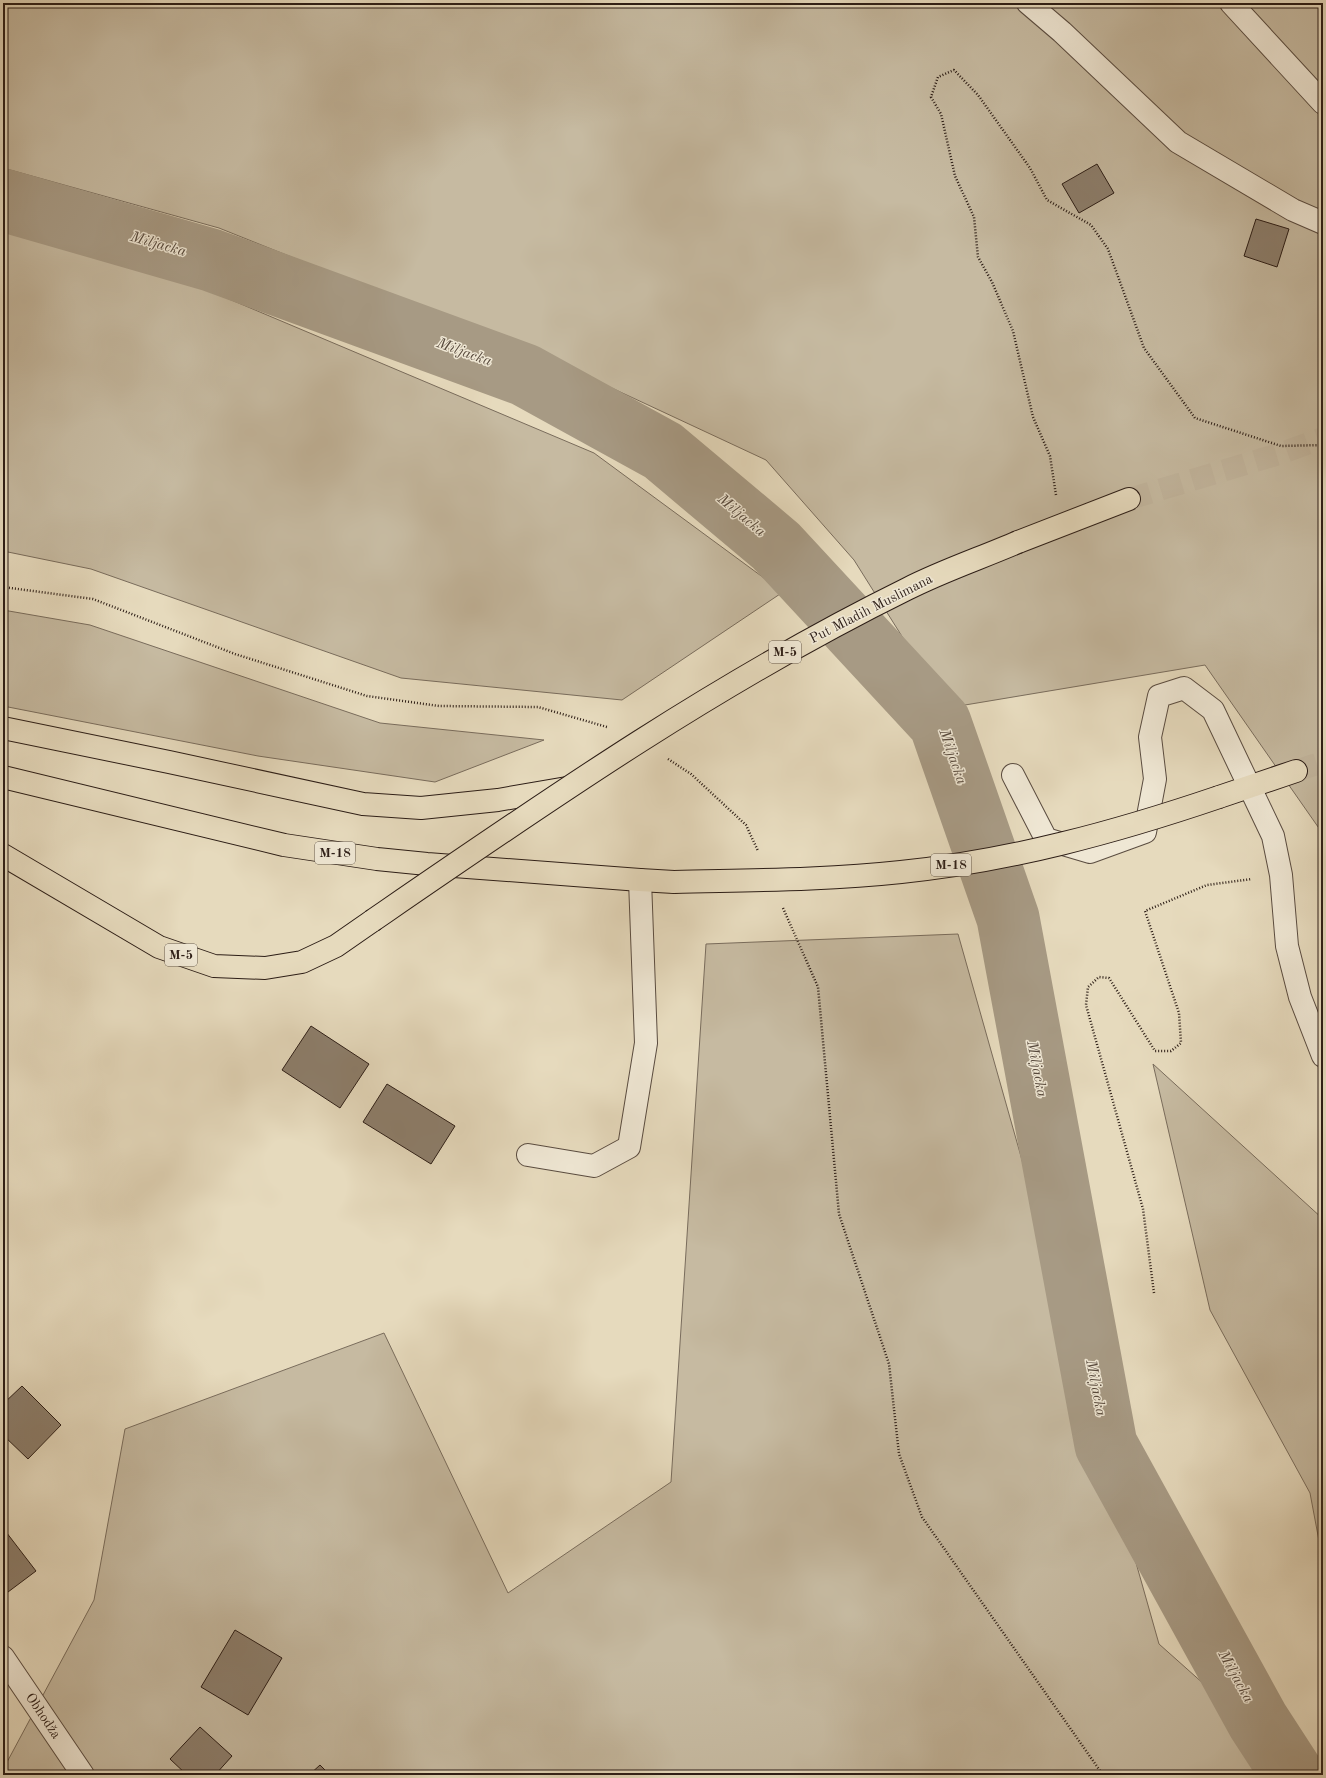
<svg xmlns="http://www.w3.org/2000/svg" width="1326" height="1778" viewBox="0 0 1326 1778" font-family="'Old Standard TT',serif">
<rect width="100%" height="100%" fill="#e6dabd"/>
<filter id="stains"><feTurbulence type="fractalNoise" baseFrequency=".005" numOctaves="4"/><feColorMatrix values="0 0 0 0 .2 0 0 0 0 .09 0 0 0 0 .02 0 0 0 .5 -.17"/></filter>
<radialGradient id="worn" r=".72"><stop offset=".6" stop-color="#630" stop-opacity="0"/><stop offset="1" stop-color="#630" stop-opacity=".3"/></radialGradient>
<path fill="#c6baa1" stroke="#796c5c" d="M 3,3 L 1323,3 L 1323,834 L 1205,665 L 947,708 L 854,560 L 766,460 L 571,369 L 219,228 L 3,168 Z
M 3,231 L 203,288 L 594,453 L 783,592 L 622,700 L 401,678 L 91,569 L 3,551 Z
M 3,610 L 90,625 L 380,723 L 544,740 L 435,782 L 258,756 L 3,706 Z
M 958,934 L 1159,1644 L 1306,1775 L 3,1775 L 3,1766 L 6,1764 L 94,1600 L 125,1429 L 384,1333 L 508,1593 L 671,1482 L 706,944 Z
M 1153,1064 L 1323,1219 L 1323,1562 L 1310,1493 L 1210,1310 Z"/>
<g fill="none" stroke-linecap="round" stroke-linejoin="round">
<path stroke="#a79a84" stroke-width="63" d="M 3,200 L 211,260 L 525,375 L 663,451 L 776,546 L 940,723 L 1008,918 L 1106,1445 L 1258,1721 L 1293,1775"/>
</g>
<path fill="#8d7f6d" stroke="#2c1d16" d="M 1097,164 L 1114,193 L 1079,213 L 1062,184 Z
M 1256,219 L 1289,229 L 1277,267 L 1244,256 Z
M 311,1026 L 369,1064 L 340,1108 L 282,1070 Z
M 387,1084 L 455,1126 L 431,1164 L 363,1122 Z
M 22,1386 L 61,1425 L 28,1459 L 3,1435 L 3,1404 Z
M 3,1528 L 36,1571 L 8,1592 L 3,1586 Z
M 235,1630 L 282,1658 L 248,1715 L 201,1687 Z
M 200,1727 L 232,1756 L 215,1775 L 187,1775 L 170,1759 Z
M 320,1765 L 330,1775 L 309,1775 Z"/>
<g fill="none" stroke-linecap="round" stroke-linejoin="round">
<path stroke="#c1b49c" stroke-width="22" stroke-dasharray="22 11" stroke-linecap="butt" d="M 1129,499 L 1279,454 L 1323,438
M 1296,771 L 1323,762"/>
<g stroke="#5a4c40" stroke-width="24">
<path id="minor" d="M 1028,3 L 1062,32 L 1178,142 L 1293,210 L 1323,223
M 1231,3 L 1323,103
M 1013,775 L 1046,839 L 1090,852 L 1145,832 L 1155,779 L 1150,737 L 1159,696 L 1184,688 L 1213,710 L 1273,836 L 1281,875 L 1287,946 L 1300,997 L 1323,1056
M 528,1155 L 594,1166 L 629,1147 L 646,1043 L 640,880
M 3,1657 L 83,1775"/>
</g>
<g stroke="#2c1d16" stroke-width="24">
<path id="major" d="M 1018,542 L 1129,499
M 3,728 L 169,762 L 363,804 L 421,808 L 498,800 L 567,788
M 3,777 L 284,845 L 377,859 L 427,864 L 640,880 L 674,882
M 1219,797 L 1296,771
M 3,855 L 159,947 L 214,966 L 265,968 L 302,962 L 336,946 L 372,921"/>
</g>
<path stroke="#2c1d16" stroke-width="2.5" stroke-dasharray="1 2" stroke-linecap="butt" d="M 1056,495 L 1050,456 L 1033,417 L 1013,331 L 992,282 L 978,257 L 974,217 L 955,176 L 941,114 L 931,97 L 938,77 L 954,70 L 978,95 L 1030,168 L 1047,200 L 1091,225 L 1108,249 L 1144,348 L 1195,418 L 1281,446 L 1323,445
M 3,587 L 93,599 L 235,654 L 367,696 L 439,706 L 538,707 L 607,727
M 668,759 L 691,774 L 746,825 L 758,851
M 783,908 L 818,987 L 839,1214 L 889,1364 L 899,1454 L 922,1517 L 1103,1775
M 1154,1293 L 1143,1209 L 1086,1005 L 1088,987 L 1099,977 L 1109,978 L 1155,1051 L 1171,1051 L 1181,1043 L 1179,1013 L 1145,911 L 1207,885 L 1252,879"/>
<use href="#minor" stroke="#efe7d4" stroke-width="22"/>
<use href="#major" stroke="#e6dabd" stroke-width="22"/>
<g stroke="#2c1d16" stroke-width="24" stroke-linecap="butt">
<path id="major-bridge" d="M 674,882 C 750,880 826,880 901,872 C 1010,861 1116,832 1219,797
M 372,921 C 545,802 718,682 907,589 C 942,571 981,558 1018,542"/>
</g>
<use href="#major-bridge" stroke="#e6dabd" stroke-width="22"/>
</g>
<g text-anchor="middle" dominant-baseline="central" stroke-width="3" stroke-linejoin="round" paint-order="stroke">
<g fill="#efe7d4" stroke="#665a4f" stroke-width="1">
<rect x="769" y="641" width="32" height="22" rx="3"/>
<rect x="315" y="842" width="40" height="22" rx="3"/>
<rect x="931" y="854" width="40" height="22" rx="3"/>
<rect x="165" y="944" width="32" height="22" rx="3"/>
</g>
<g font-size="13" font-weight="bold" fill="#2c1d16">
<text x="785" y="652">M-5</text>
<text x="335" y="853">M-18</text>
<text x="951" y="865">M-18</text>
<text x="181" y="955">M-5</text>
</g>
<g font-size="14" fill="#2c1d16" stroke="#efe7d4">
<text transform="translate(871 609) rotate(-27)">Put Mladih Muslimana</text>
<text transform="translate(43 1716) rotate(56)">Obhodža</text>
</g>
<g font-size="15" font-style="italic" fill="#57493c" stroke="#efe7d4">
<text transform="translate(158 245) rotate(16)">Miljacka</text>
<text transform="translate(464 353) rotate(20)">Miljacka</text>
<text transform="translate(741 516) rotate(40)">Miljacka</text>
<text transform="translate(952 757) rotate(71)">Miljacka</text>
<text transform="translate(1036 1069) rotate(79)">Miljacka</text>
<text transform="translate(1095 1388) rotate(79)">Miljacka</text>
<text transform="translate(1235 1677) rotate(61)">Miljacka</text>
</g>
</g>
<rect width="1326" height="1778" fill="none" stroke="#e6dabd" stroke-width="16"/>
<rect x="4" y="4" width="1318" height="1770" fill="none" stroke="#2c1d16" stroke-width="2"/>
<rect x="8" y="8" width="1310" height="1762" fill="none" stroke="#2c1d16"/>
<rect width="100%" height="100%" filter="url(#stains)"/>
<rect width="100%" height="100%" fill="url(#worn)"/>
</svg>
